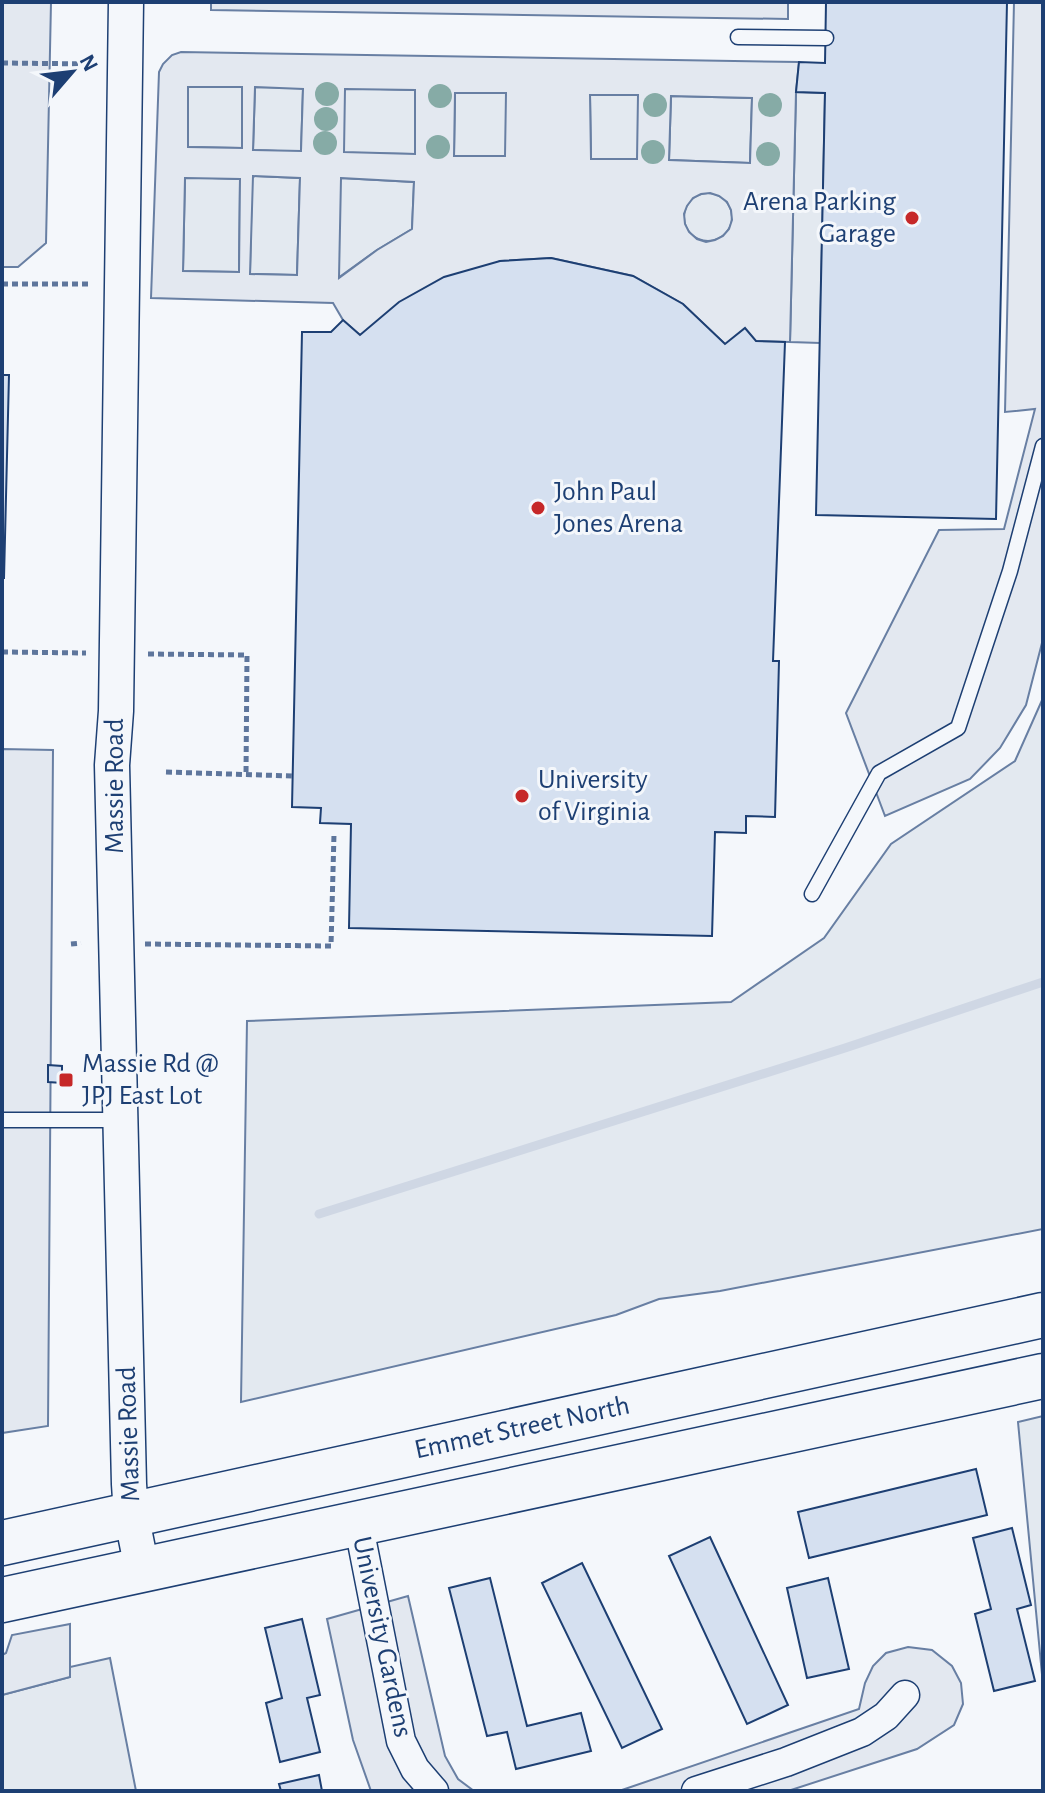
<svg xmlns="http://www.w3.org/2000/svg" width="1045" height="1793" viewBox="0 0 1045 1793" font-family="'Alegreya Sans',sans-serif">
<rect width="100%" height="100%" fill="#f4f7fb"/>
<path fill="#e3e9f0" stroke="#687fa3" stroke-width="2" d="M 188,86 L 243,87 L 242,148 L 188,147 Z
M 255,87 L 303,88 L 301,152 L 253,150 Z
M 344,88 L 416,90 L 415,154 L 343,153 Z
M 455,92 L 506,93 L 506,157 L 454,156 Z
M 796,92 L 825,93 L 820,343 L 790,342 Z
M 590,95 L 638,95 L 638,159 L 591,159 Z
M 671,96 L 752,98 L 750,163 L 669,160 Z
M 252,176 L 300,178 L 297,275 L 250,274 Z
M 185,177 L 240,179 L 239,272 L 183,271 Z
M 340,178 L 414,182 L 412,229 L 377,250 L 338,278 Z
M684 217a24 24 0 1 1 48 0a24 24 0 1 1-48 0Z
M 1043,698 L 1043,1229 L 720,1291 L 659,1299 L 616,1315 L 241,1402 L 247,1021 L 731,1002 L 824,938 L 891,844 L 1015,761 Z
M 1043,1416 L 1043,1685 L 1018,1422 Z
M 110,1658 L 136,1791 L 2,1791 L 2,1695 L 70,1677 L 70,1667 Z"/>
<path fill="#e3e8f0" stroke="#687fa3" stroke-width="2" fill-rule="evenodd" d="M 2,2 L 51,2 L 46,243 L 18,267 L 2,267 Z
M 211,2 L 788,2 L 788,19 L 211,10 Z
M 1014,2 L 1043,2 L 1043,639 L 1026,705 L 1000,748 L 970,779 L 885,816 L 846,713 L 939,530 L 1004,529 L 1035,409 L 1005,412 Z
M 181,52 L 799,62 L 796,92 L 790,342 L 756,341 L 725,344 L 683,304 L 633,276 L 551,258 L 500,261 L 360,335 L 343,320 L 333,303 L 151,298 L 159,72 L 163,64 L 172,55 ZM 188,87 L 242,87 L 242,148 L 188,147 ZM 255,87 L 303,89 L 301,151 L 253,150 ZM 345,89 L 415,90 L 415,154 L 344,152 ZM 455,93 L 506,93 L 505,156 L 454,156 ZM 590,95 L 638,95 L 637,159 L 591,159 ZM 671,96 L 752,98 L 750,163 L 669,160 ZM 253,176 L 300,178 L 297,275 L 250,274 ZM 185,178 L 240,179 L 239,272 L 183,271 ZM 341,178 L 414,182 L 412,229 L 377,250 L 339,278 ZM 710,193 L 719,196 L 727,202 L 731,210 L 732,220 L 729,229 L 723,236 L 715,240 L 706,242 L 697,239 L 689,232 L 685,224 L 684,214 L 687,206 L 693,198 L 701,194 Z
M 2,749 L 53,750 L 48,1426 L 2,1433 Z
M 408,1596 L 445,1756 L 458,1779 L 474,1791 L 371,1791 L 353,1740 L 327,1619 Z
M 70,1624 L 70,1677 L 2,1695 L 2,1655 L 6,1653 L 12,1635 Z
M 908,1647 L 932,1650 L 952,1666 L 961,1683 L 963,1704 L 954,1725 L 917,1749 L 788,1791 L 619,1791 L 859,1709 L 865,1683 L 873,1666 L 886,1653 Z"/>
<g fill="none" stroke-linecap="round" stroke-linejoin="round">
<path stroke="#cfd7e4" stroke-width="9" d="M 319,1214 L 845,1048 L 1043,982"/>
</g>
<path fill="#d5e0f0" stroke="#1d3f73" stroke-width="2" d="M 826,2 L 1007,2 L 996,519 L 816,515 L 825,93 L 796,92 L 799,62 L 825,63 Z
M 551,258 L 633,276 L 683,304 L 725,344 L 745,328 L 756,341 L 785,342 L 773,661 L 779,661 L 775,817 L 746,816 L 746,833 L 715,832 L 712,936 L 349,928 L 351,824 L 320,823 L 321,808 L 292,807 L 302,332 L 331,332 L 343,320 L 360,335 L 399,302 L 444,277 L 500,261 Z
M 2,375 L 9,375 L 4,578 L 2,578 Z
M 48,1065 L 62,1066 L 62,1083 L 48,1082 Z
M 976,1469 L 987,1515 L 809,1558 L 798,1512 Z
M 1012,1528 L 1031,1605 L 1017,1609 L 1035,1681 L 994,1691 L 975,1614 L 991,1609 L 973,1538 Z
M 710,1537 L 788,1705 L 747,1724 L 669,1556 Z
M 582,1563 L 662,1729 L 622,1748 L 542,1583 Z
M 490,1578 L 527,1726 L 581,1713 L 591,1751 L 516,1769 L 507,1732 L 487,1736 L 449,1588 Z
M 828,1578 L 849,1669 L 807,1678 L 787,1588 Z
M 302,1619 L 320,1695 L 307,1698 L 320,1752 L 280,1762 L 266,1703 L 282,1698 L 265,1628 Z
M 319,1775 L 322,1791 L 281,1791 L 279,1784 Z"/>
<g fill="none" stroke-linecap="round" stroke-linejoin="round">
<g stroke="#1d3f73" stroke-width="17">
<path id="service" d="M 738,37 L 826,38
M 812,894 L 879,773 L 958,728 L 1010,571 L 1043,446
M 2,1120 L 121,1120"/>
</g>
<g stroke="#1d3f73" stroke-width="31">
<path id="minor" d="M 358,1522 L 401,1741 L 415,1769 L 434,1791
M 696,1791 L 786,1762 L 862,1732 L 886,1716 L 905,1695"/>
</g>
<g stroke="#1d3f73" stroke-width="37">
<path id="tertiary" d="M 126,2 L 116,711 L 112,765 L 129,1484 L 131,1514 L 142,1569"/>
</g>
<g stroke="#1d3f73" stroke-width="47">
<path id="primary" d="M 2,1543 L 1043,1315
M 2,1600 L 1043,1376"/>
</g>
<path stroke="#5e769c" stroke-width="5" stroke-dasharray="6 4" stroke-linecap="butt" d="M 2,63 L 93,64
M 2,284 L 91,284
M 2,652 L 86,653
M 148,654 L 247,655 L 246,775
M 166,772 L 293,776
M 71,944 L 81,943
M 145,944 L 331,946 L 334,834"/>
<use href="#service" stroke="#f4f7fb" stroke-width="14"/>
<use href="#minor" stroke="#f4f7fb" stroke-width="28"/>
<use href="#tertiary" stroke="#f4f7fb" stroke-width="34"/>
<use href="#primary" stroke="#f4f7fb" stroke-width="44"/>
</g>
<g fill="#86aba6">
<circle cx="327" cy="94" r="12"/>
<circle cx="440" cy="96" r="12"/>
<circle cx="655" cy="105" r="12"/>
<circle cx="770" cy="105" r="12"/>
<circle cx="326" cy="119" r="12"/>
<circle cx="325" cy="143" r="12"/>
<circle cx="438" cy="147" r="12"/>
<circle cx="653" cy="152" r="12"/>
<circle cx="768" cy="154" r="12"/>
</g>
<g fill="#c62828" stroke="#f4f7fb" stroke-width="3">
<circle cx="912" cy="218" r="8"/>
<circle cx="538" cy="508" r="8"/>
<circle cx="522" cy="796" r="8"/>
<rect x="58" y="1072" width="16" height="16" rx="4"/>
</g>
<g text-anchor="middle" dominant-baseline="central" stroke-width="6" stroke-linejoin="round" paint-order="stroke">
<g font-size="28" fill="#1d3f73" stroke="#f4f7fb" text-anchor="start">
<text x="896" y="202" text-anchor="end">Arena Parking<tspan x="896" dy="32">Garage</tspan></text>
<text x="554" y="492">John Paul<tspan x="554" dy="32">Jones Arena</tspan></text>
<text x="538" y="780">University<tspan x="538" dy="32">of Virginia</tspan></text>
<text x="82" y="1064">Massie Rd @<tspan x="82" dy="32">JPJ East Lot</tspan></text>
</g>
<g font-size="28" fill="#1d3f73" stroke="#f4f7fb">
<text transform="translate(115 786) rotate(-90)">Massie Road</text>
<text transform="translate(522 1428) rotate(-12)">Emmet Street North</text>
<text transform="translate(129 1434) rotate(-92)">Massie Road</text>
<text transform="translate(382 1637) rotate(78)">University Gardens</text>
</g>
</g>
<rect width="1045" height="1793" fill="none" stroke="#1d3f73" stroke-width="8"/>
<g transform="translate(72 72) rotate(62)" stroke="#f4f7fb" stroke-width="6" paint-order="stroke">
<path d="M0-6L14 30L0 20L-14 30Z" fill="#1d3f73"/>
<text y="-12" font-size="22" font-weight="bold" text-anchor="middle" fill="#1d3f73">N</text>
</g>
</svg>
